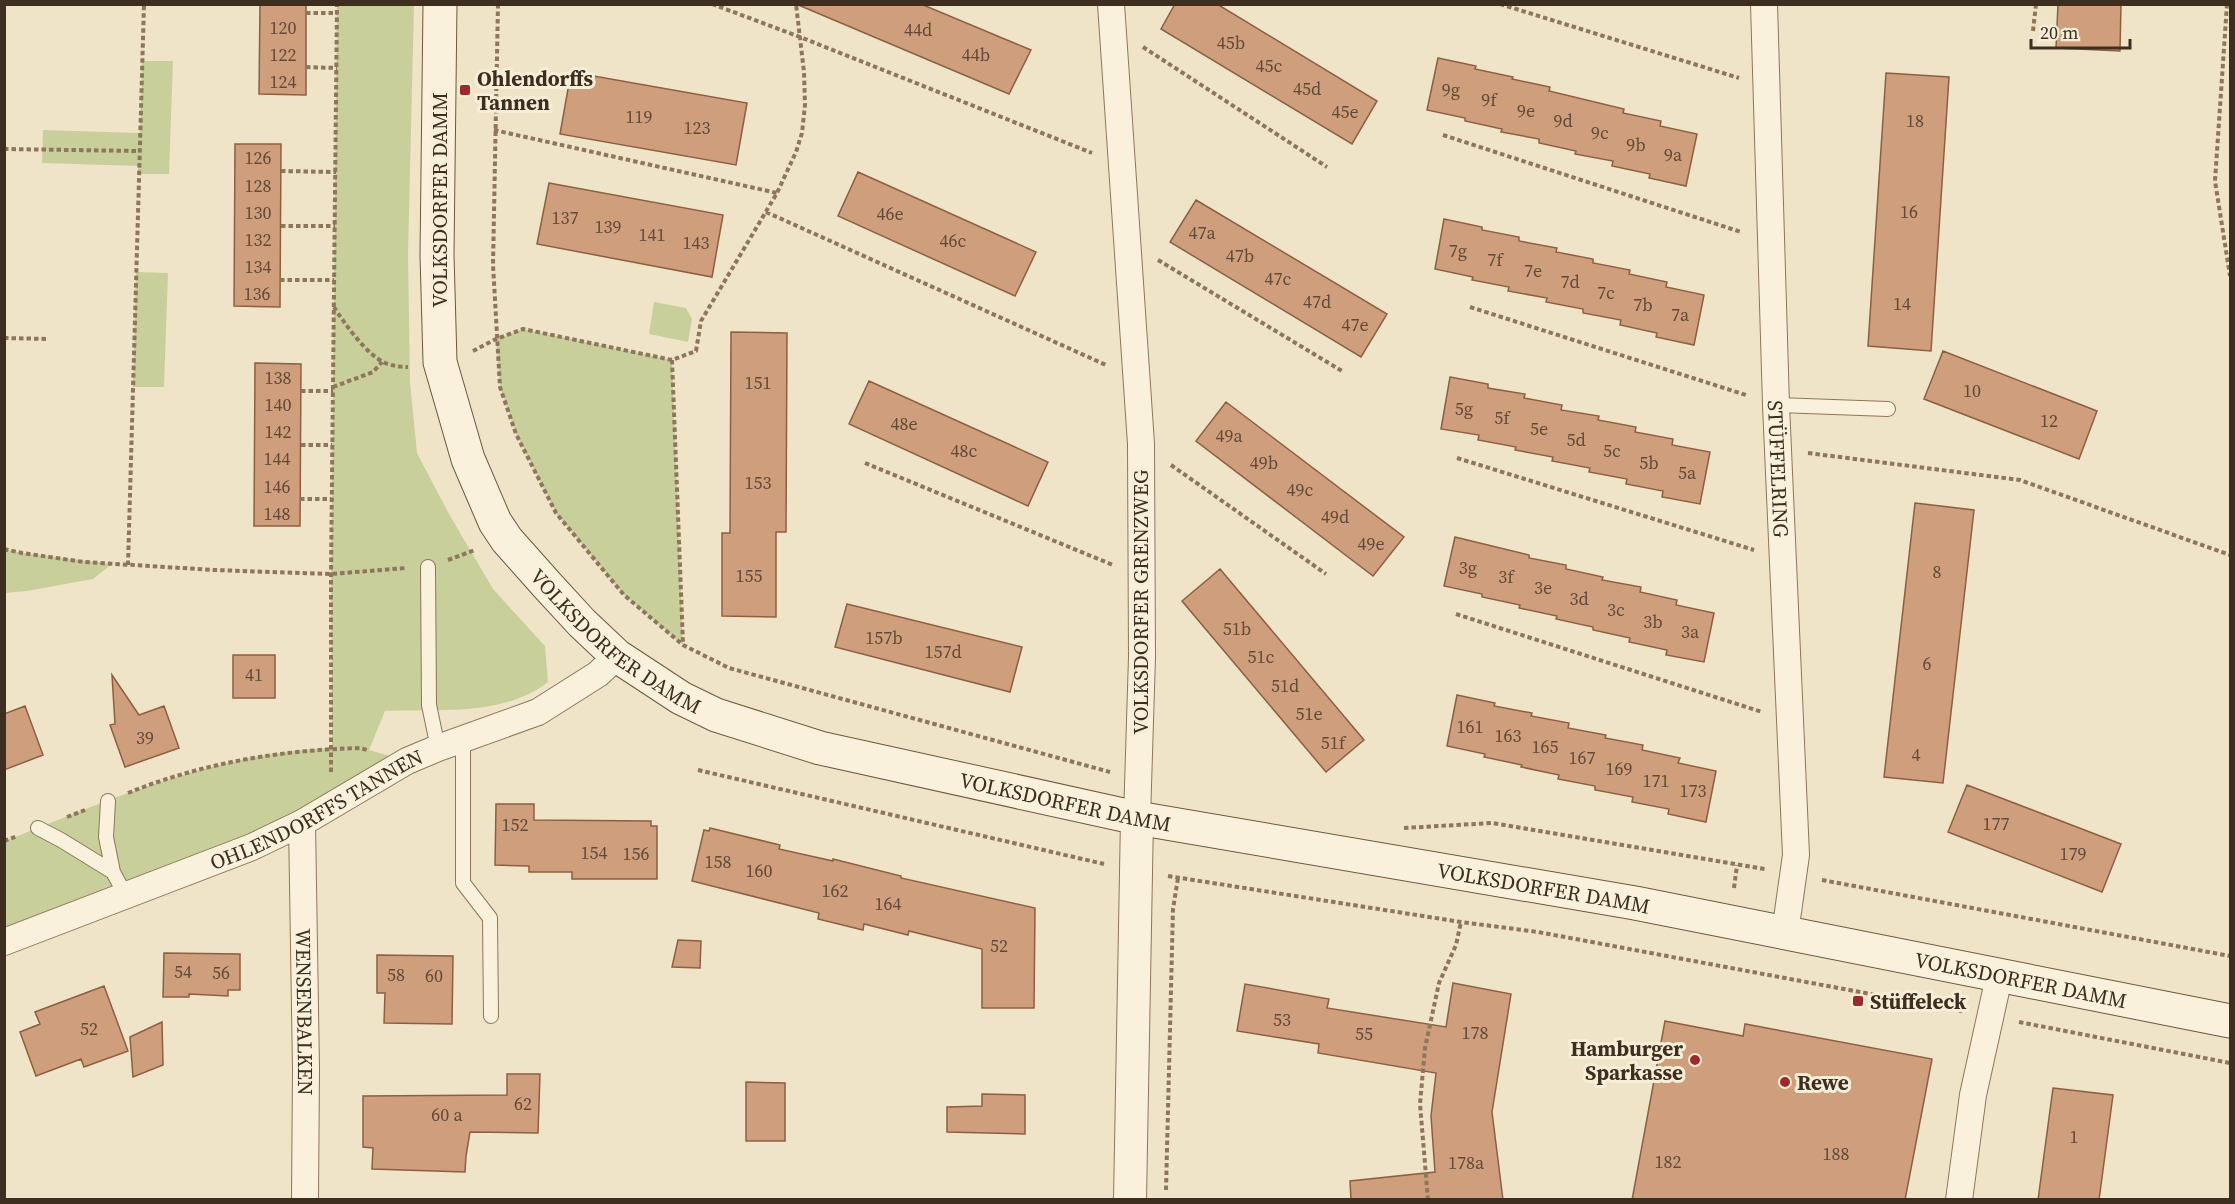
<svg xmlns="http://www.w3.org/2000/svg" width="2235" height="1204" viewBox="0 0 2235 1204" font-family="'Source Serif 4',serif">
<rect width="100%" height="100%" fill="#f0e4c8"/>
<path fill="#c9cf9b" d="M 337,5 L 414,5 L 408,255 L 410,382 L 417,453 L 449,514 L 493,589 L 545,646 L 548,682 C 503,717 438,709 385,711 L 369,750 L 407,761 L 302,823 L 5,942 L 5,841 C 111,799 216,753 332,748 L 331,574 Z
M 142,61 L 173,61 L 169,174 L 138,174 L 138,166 L 42,163 L 43,130 L 140,133 Z
M 136,272 L 168,273 L 164,387 L 133,387 Z
M 654,302 L 686,308 L 692,319 L 688,342 L 649,334 Z
M 523,329 L 672,360 L 683,645 L 624,595 L 556,513 L 516,434 L 500,387 L 496,339 Z
M 4,549 L 22,553 L 112,564 L 93,579 L 27,591 L 5,593 Z"/>
<path fill="#cf9f7d" stroke="#8d5f41" stroke-width="1.5" d="M 260,4 L 306,4 L 306,95 L 259,94 Z
M 796,4 L 921,4 L 1031,50 L 1009,94 Z
M 1175,4 L 1217,4 L 1377,101 L 1352,144 L 1161,29 Z
M 2058,4 L 2121,4 L 2120,51 L 2056,48 Z
M 1438,58 L 1476,66 L 1475,69 L 1513,77 L 1512,79 L 1550,87 L 1549,91 L 1624,109 L 1623,113 L 1661,121 L 1660,126 L 1697,134 L 1686,186 L 1649,178 L 1650,174 L 1612,166 L 1613,161 L 1575,154 L 1576,151 L 1539,143 L 1539,139 L 1501,132 L 1502,129 L 1465,121 L 1465,118 L 1427,110 Z
M 571,72 L 747,103 L 736,165 L 560,134 Z
M 1886,73 L 1949,77 L 1931,351 L 1868,346 Z
M 235,144 L 281,144 L 280,307 L 234,306 Z
M 858,172 L 1036,252 L 1015,296 L 838,216 Z
M 549,183 L 723,215 L 712,277 L 537,244 Z
M 1196,200 L 1387,314 L 1361,357 L 1170,242 Z
M 1444,219 L 1482,227 L 1482,230 L 1519,237 L 1519,241 L 1557,248 L 1556,252 L 1593,259 L 1593,263 L 1630,270 L 1629,274 L 1667,282 L 1666,287 L 1704,295 L 1694,345 L 1656,337 L 1657,333 L 1620,325 L 1621,320 L 1583,313 L 1583,309 L 1546,302 L 1547,298 L 1508,291 L 1509,287 L 1472,280 L 1473,277 L 1435,269 Z
M 731,332 L 787,333 L 786,532 L 776,532 L 776,617 L 722,616 L 722,533 L 730,533 Z
M 1943,351 L 2097,411 L 2079,459 L 1924,399 Z
M 255,363 L 301,364 L 300,526 L 254,526 Z
M 1450,377 L 1488,384 L 1488,388 L 1525,394 L 1524,398 L 1562,405 L 1561,410 L 1599,416 L 1598,420 L 1636,427 L 1635,432 L 1673,439 L 1672,445 L 1710,452 L 1700,504 L 1662,497 L 1663,491 L 1626,484 L 1627,479 L 1589,472 L 1590,468 L 1552,461 L 1553,457 L 1515,450 L 1516,447 L 1478,440 L 1479,435 L 1441,429 Z
M 869,381 L 1048,462 L 1028,506 L 849,424 Z
M 1226,402 L 1404,537 L 1373,576 L 1196,441 Z
M 1915,503 L 1974,510 L 1943,783 L 1884,777 Z
M 1455,537 L 1529,555 L 1529,558 L 1566,565 L 1566,569 L 1603,577 L 1602,580 L 1641,587 L 1640,592 L 1677,600 L 1676,605 L 1714,613 L 1704,662 L 1666,655 L 1667,650 L 1629,642 L 1630,638 L 1593,630 L 1593,627 L 1556,619 L 1557,616 L 1519,608 L 1520,605 L 1482,597 L 1482,594 L 1444,586 Z
M 1220,569 L 1364,740 L 1326,772 L 1182,601 Z
M 847,604 L 1022,647 L 1010,692 L 835,647 Z
M 233,655 L 275,655 L 275,698 L 233,698 Z
M 112,675 L 139,715 L 164,706 L 179,748 L 125,767 L 110,725 L 115,724 Z
M 1457,695 L 1495,703 L 1494,706 L 1532,713 L 1531,716 L 1569,723 L 1568,728 L 1606,735 L 1605,738 L 1643,745 L 1642,750 L 1680,758 L 1678,763 L 1716,771 L 1706,822 L 1668,814 L 1669,809 L 1632,802 L 1633,797 L 1595,790 L 1595,786 L 1558,779 L 1559,775 L 1521,767 L 1522,765 L 1484,757 L 1485,754 L 1447,746 Z
M 25,706 L 43,755 L 4,770 L 4,714 Z
M 1967,785 L 2121,844 L 2102,892 L 1948,832 Z
M 496,804 L 534,804 L 534,820 L 651,821 L 651,826 L 657,826 L 657,879 L 572,879 L 572,872 L 529,872 L 529,866 L 495,865 Z
M 710,828 L 780,845 L 779,849 L 833,861 L 833,859 L 901,876 L 901,878 L 1035,908 L 1034,1008 L 982,1008 L 982,949 L 909,931 L 908,935 L 864,924 L 863,930 L 818,919 L 819,913 L 692,881 L 704,830 L 709,831 Z
M 678,940 L 701,941 L 700,968 L 672,967 Z
M 164,953 L 240,954 L 240,990 L 228,990 L 228,996 L 189,994 L 189,997 L 163,997 Z
M 377,955 L 453,956 L 452,1024 L 384,1023 L 385,993 L 377,993 Z
M 1453,983 L 1511,994 L 1492,1112 L 1503,1200 L 1351,1200 L 1350,1181 L 1435,1172 L 1431,1116 L 1436,1073 L 1318,1053 L 1319,1044 L 1237,1031 L 1245,984 L 1329,999 L 1327,1008 L 1446,1027 Z
M 104,986 L 128,1051 L 84,1067 L 81,1059 L 36,1076 L 20,1032 L 40,1024 L 35,1012 Z
M 1665,1021 L 1743,1036 L 1745,1024 L 1932,1059 L 1905,1200 L 1632,1200 Z
M 162,1022 L 163,1065 L 133,1077 L 130,1037 Z
M 507,1074 L 540,1074 L 538,1133 L 470,1132 L 466,1156 L 465,1172 L 372,1169 L 373,1148 L 363,1147 L 363,1096 L 507,1095 Z
M 746,1082 L 785,1083 L 785,1141 L 746,1141 Z
M 2053,1088 L 2113,1095 L 2099,1200 L 2038,1200 Z
M 982,1094 L 1025,1095 L 1025,1134 L 947,1132 L 947,1107 L 982,1106 Z"/>
<g fill="none" stroke-linecap="round" stroke-linejoin="round">
<g stroke="#8d765c" stroke-width="16">
<path id="service" d="M 1776,405 L 1888,409
M 428,567 L 429,705 L 438,748
M 463,740 L 463,883 L 490,918 L 491,1016
M 108,801 L 106,837 L 113,872
M 38,828 L 61,840 L 113,872 L 126,896"/>
</g>
<g stroke="#8d765c" stroke-width="28">
<g id="minor">
<path d="M 1111,4 L 1141,444 L 1142,657 L 1137,818"/>
<path id="s1" d="M 1764,4 L 1776,405 L 1796,855 L 1785,933"/>
<path id="s2" d="M 302,823 L 306,1069 L 305,1200"/>
<path id="s3" d="M 4,942 L 252,847 L 302,823 L 407,761 L 438,748 L 538,712 L 598,674 L 617,656"/>
<path d="M 1959,1200 L 1973,1095 L 1999,977"/>
</g>
</g>
<g stroke="#8d765c" stroke-width="34">
<path id="tertiary" d="M 1130,1200 L 1137,818"/>
</g>
<g stroke="#6f573f" stroke-width="35">
<g id="secondary">
<path id="s4" d="M 440,4 L 437,255 L 440,362 L 468,459 L 495,522 L 507,540 L 547,585 L 582,623 L 617,656 L 681,698 L 716,715 L 820,748 L 1137,818 L 1635,903 L 2230,1021"/>
</g>
</g>
<path stroke="#8d765c" stroke-width="4" stroke-dasharray="4.5 3" stroke-linecap="butt" d="M 498,4 L 493,265 L 500,387 L 516,434 L 556,513 L 624,595 L 683,645 L 729,668 L 1110,772
M 712,4 L 800,37 L 1092,153
M 1500,4 L 1739,78
M 2227,4 L 2215,181 L 2230,276
M 306,13 L 337,13
M 2033,31 L 2036,4
M 1143,47 L 1327,167
M 306,67 L 337,68
M 494,130 L 777,193
M 1443,135 L 1741,232
M 4,149 L 139,151
M 281,171 L 336,172
M 766,212 L 1106,365
M 281,226 L 335,226
M 1158,260 L 1342,371
M 280,280 L 334,280
M 334,307 C 344,323 367,355 385,363 C 393,366 400,367 408,367
M 1470,307 L 1746,395
M 4,338 L 48,339
M 473,351 L 496,339 L 523,329 L 672,360 L 696,351 L 701,321 L 777,193 L 796,152 L 802,133 L 805,105 L 804,72 L 796,4
M 672,360 L 683,644
M 333,387 L 373,372 L 382,362
M 301,391 L 333,391
M 301,445 L 332,445
M 1808,453 L 2020,480 L 2230,555
M 1457,458 L 1754,550
M 865,463 L 1113,565
M 1171,465 L 1326,574
M 300,499 L 331,499
M 4,549 L 22,553 L 84,562 L 214,570 L 331,574 L 406,568
M 448,560 L 475,550
M 128,565 L 144,4
M 1456,614 L 1762,712
M 698,770 L 1104,864
M 331,772 L 331,574 L 337,4
M 128,793 C 202,763 281,750 360,748 L 367,750
M 67,817 L 85,810
M 1404,828 L 1492,823 L 1765,869
M 4,841 L 18,836
M 1168,876 L 1461,922 L 1538,932 L 1962,1011
M 1822,880 L 2230,956
M 1734,888 L 1737,865
M 2019,1022 L 2230,1063
M 1166,1190 L 1173,909 L 1178,878
M 1428,1200 L 1420,1104 L 1425,1048 L 1439,983 L 1456,945 L 1461,922"/>
<use href="#service" stroke="#faf1dc" stroke-width="14"/>
<use href="#minor" stroke="#faf1dc" stroke-width="26"/>
<use href="#tertiary" stroke="#faf1dc" stroke-width="32"/>
<use href="#secondary" stroke="#faf1dc" stroke-width="33"/>
</g>
<g fill="#9e2a2b" stroke="#f7eed8" stroke-width="2">
<rect x="459" y="84" width="12" height="12" rx="3"/>
<rect x="1852" y="995" width="12" height="12" rx="3"/>
<circle cx="1695" cy="1060" r="6"/>
<circle cx="1785" cy="1082" r="6"/>
</g>
<g text-anchor="middle" dominant-baseline="central" stroke-width="6" stroke-linejoin="round" paint-order="stroke">
<g font-size="18" fill="#624a37">
<text x="283" y="27">120</text>
<text x="918" y="29">44d</text>
<text x="1231" y="42">45b</text>
<text x="283" y="54">122</text>
<text x="976" y="54">44b</text>
<text x="1269" y="65">45c</text>
<text x="283" y="81">124</text>
<text x="1307" y="88">45d</text>
<text x="1451" y="89">9g</text>
<text x="1489" y="99">9f</text>
<text x="1526" y="110">9e</text>
<text x="1345" y="111">45e</text>
<text x="639" y="116">119</text>
<text x="1563" y="120">9d</text>
<text x="1915" y="120">18</text>
<text x="697" y="127">123</text>
<text x="1600" y="132">9c</text>
<text x="1636" y="144">9b</text>
<text x="1673" y="154">9a</text>
<text x="258" y="157">126</text>
<text x="258" y="185">128</text>
<text x="1909" y="211">16</text>
<text x="258" y="212">130</text>
<text x="890" y="213">46e</text>
<text x="565" y="217">137</text>
<text x="608" y="226">139</text>
<text x="1202" y="232">47a</text>
<text x="652" y="234">141</text>
<text x="258" y="239">132</text>
<text x="953" y="240">46c</text>
<text x="696" y="242">143</text>
<text x="1458" y="250">7g</text>
<text x="1240" y="255">47b</text>
<text x="1495" y="259">7f</text>
<text x="258" y="266">134</text>
<text x="1533" y="270">7e</text>
<text x="1278" y="278">47c</text>
<text x="1570" y="281">7d</text>
<text x="1606" y="292">7c</text>
<text x="257" y="293">136</text>
<text x="1317" y="301">47d</text>
<text x="1902" y="303">14</text>
<text x="1643" y="304">7b</text>
<text x="1680" y="314">7a</text>
<text x="1355" y="324">47e</text>
<text x="278" y="377">138</text>
<text x="758" y="382">151</text>
<text x="1972" y="390">10</text>
<text x="278" y="404">140</text>
<text x="1464" y="408">5g</text>
<text x="1502" y="417">5f</text>
<text x="2049" y="420">12</text>
<text x="904" y="423">48e</text>
<text x="1539" y="428">5e</text>
<text x="278" y="431">142</text>
<text x="1229" y="435">49a</text>
<text x="1576" y="439">5d</text>
<text x="964" y="450">48c</text>
<text x="1612" y="450">5c</text>
<text x="277" y="458">144</text>
<text x="1264" y="462">49b</text>
<text x="1649" y="462">5b</text>
<text x="1687" y="472">5a</text>
<text x="758" y="482">153</text>
<text x="277" y="486">146</text>
<text x="1300" y="489">49c</text>
<text x="277" y="513">148</text>
<text x="1335" y="516">49d</text>
<text x="1371" y="543">49e</text>
<text x="1468" y="567">3g</text>
<text x="1937" y="571">8</text>
<text x="749" y="575">155</text>
<text x="1506" y="576">3f</text>
<text x="1543" y="587">3e</text>
<text x="1579" y="598">3d</text>
<text x="1616" y="609">3c</text>
<text x="1653" y="621">3b</text>
<text x="1237" y="628">51b</text>
<text x="1690" y="631">3a</text>
<text x="884" y="637">157b</text>
<text x="943" y="651">157d</text>
<text x="1261" y="656">51c</text>
<text x="1927" y="663">6</text>
<text x="254" y="674">41</text>
<text x="1285" y="685">51d</text>
<text x="1309" y="713">51e</text>
<text x="1470" y="726">161</text>
<text x="1508" y="735">163</text>
<text x="145" y="737">39</text>
<text x="1333" y="742">51f</text>
<text x="1545" y="746">165</text>
<text x="1916" y="754">4</text>
<text x="1582" y="757">167</text>
<text x="1619" y="768">169</text>
<text x="1656" y="780">171</text>
<text x="1693" y="790">173</text>
<text x="1996" y="823">177</text>
<text x="515" y="824">152</text>
<text x="594" y="852">154</text>
<text x="636" y="853">156</text>
<text x="2073" y="853">179</text>
<text x="718" y="861">158</text>
<text x="759" y="870">160</text>
<text x="835" y="890">162</text>
<text x="888" y="903">164</text>
<text x="999" y="945">52</text>
<text x="183" y="971">54</text>
<text x="221" y="972">56</text>
<text x="396" y="974">58</text>
<text x="434" y="975">60</text>
<text x="1282" y="1019">53</text>
<text x="89" y="1028">52</text>
<text x="1475" y="1032">178</text>
<text x="1364" y="1033">55</text>
<text x="523" y="1103">62</text>
<text x="447" y="1114">60 a</text>
<text x="2074" y="1136">1</text>
<text x="1836" y="1153">188</text>
<text x="1668" y="1161">182</text>
<text x="1466" y="1162">178a</text>
</g>
<g font-size="21" font-weight="bold" fill="#3d2e20" stroke="#f7eed8" text-anchor="start">
<text x="477" y="78">Ohlendorffs<tspan x="477" dy="24">Tannen</tspan></text>
<text x="1870" y="1001">Stüffeleck</text>
<text x="1683" y="1048" text-anchor="end">Hamburger<tspan x="1683" dy="24">Sparkasse</tspan></text>
<text x="1797" y="1082">Rewe</text>
</g>
<g font-size="21" fill="#3d2e20" stroke="#f7eed8">
<text transform="translate(439 200) rotate(-90)">VOLKSDORFER DAMM</text>
<text stroke="none"><textPath href="#s1" startOffset="465">STÜFFELRING</textPath></text>
<text transform="translate(1140 602) rotate(-90)">VOLKSDORFER GRENZWEG</text>
<text stroke="none"><textPath href="#s4" startOffset="699">VOLKSDORFER DAMM</textPath></text>
<text stroke="none"><textPath href="#s4" startOffset="1185">VOLKSDORFER DAMM</textPath></text>
<text stroke="none"><textPath href="#s3" startOffset="340">OHLENDORFFS TANNEN</textPath></text>
<text stroke="none"><textPath href="#s4" startOffset="1671">VOLKSDORFER DAMM</textPath></text>
<text stroke="none"><textPath href="#s4" startOffset="2157">VOLKSDORFER DAMM</textPath></text>
<text stroke="none"><textPath href="#s2" startOffset="189">WENSENBALKEN</textPath></text>
</g>
</g>
<rect width="2235" height="1204" fill="none" stroke="#3d2e20" stroke-width="12"/>
<path d="M2031 39v9h99v-9" fill="none" stroke="#3d2e20" stroke-width="3"/>
<text x="2040" y="39" font-size="18" fill="#3d2e20" stroke="#f7eed8" stroke-width="4.5" paint-order="stroke">20 m</text>
</svg>
